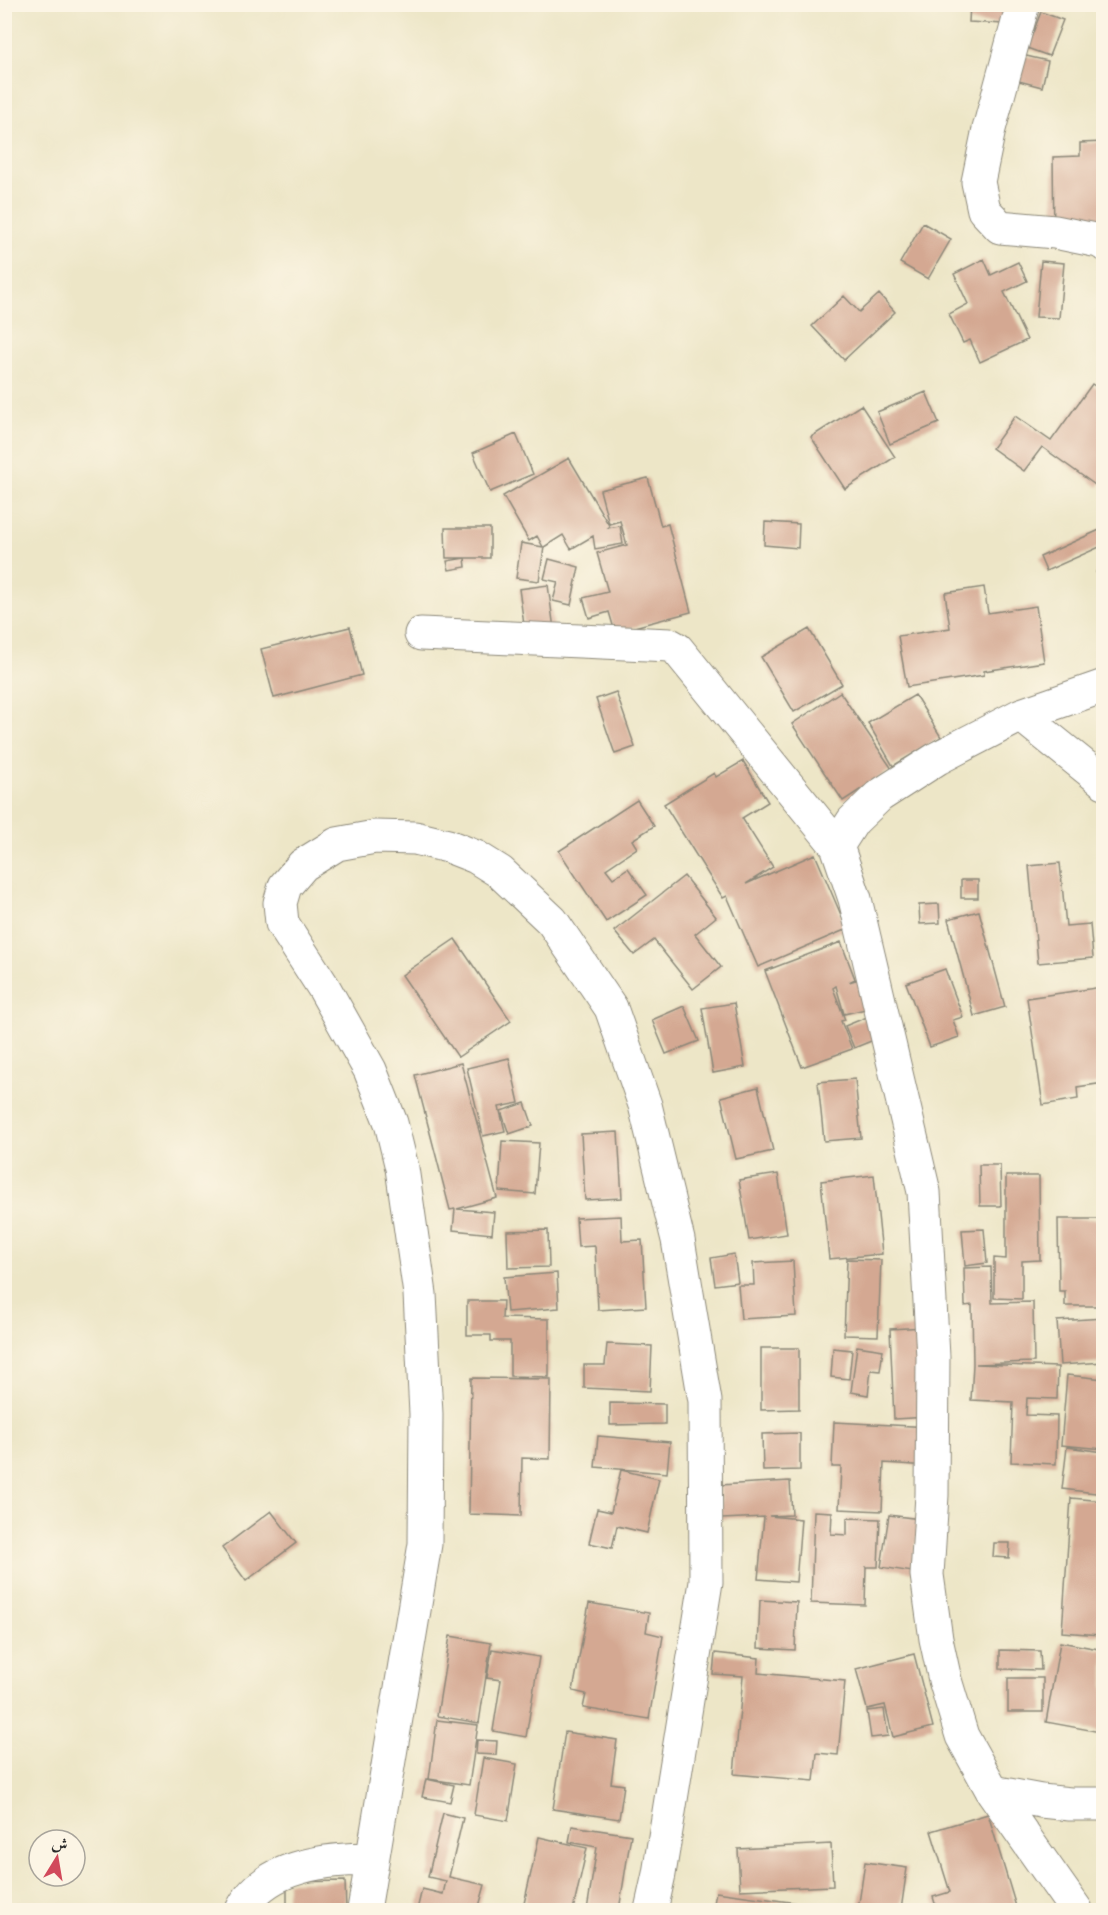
<svg xmlns="http://www.w3.org/2000/svg" width="1108" height="1915" viewBox="0 0 1108 1915" font-family="'EB Garamond',Amiri,serif">
<rect width="100%" height="100%" fill="#fcf5e5"/>
<filter id="ink" filterUnits="userSpaceOnUse"><feTurbulence type="fractalNoise" baseFrequency=".0167" numOctaves="2"/><feDisplacementMap in="SourceGraphic" scale="12" xChannelSelector="R" yChannelSelector="G"/><feConvolveMatrix kernelMatrix="1 2 1 2 8 2 1 2 1" color-interpolation-filters="sRGB"/></filter>
<filter id="wash" filterUnits="userSpaceOnUse"><feTurbulence type="fractalNoise" baseFrequency=".008" numOctaves="4" result="noise"/><feDisplacementMap in="SourceGraphic" scale="24" xChannelSelector="R" yChannelSelector="G"/><feGaussianBlur stdDeviation="1.35" result="paint"/><feColorMatrix in="noise" values="0 0 0 0 0 0 0 0 0 0 0 0 0 0 0 0 0 1.4 0 .05"/><feComposite in="paint" operator="in"/></filter>
<g filter="url(#wash)">
<rect width="100%" height="100%" fill="#ede6c7"/>
<g id="blocks">
<path fill="#d4a892" d="M 970,4 L 1023,4 L 1022,25 L 969,22 Z
M 1041,12 L 1063,20 L 1049,56 L 1027,48 Z
M 1022,55 L 1048,61 L 1042,87 L 1015,80 Z
M 1104,142 L 1104,238 L 1054,239 L 1053,157 L 1080,156 L 1080,143 Z
M 923,223 L 951,239 L 928,279 L 900,263 Z
M 984,259 L 991,275 L 1018,262 L 1027,281 L 1004,292 L 1027,340 L 980,362 L 970,340 L 963,343 L 949,314 L 968,304 L 954,274 Z
M 1041,261 L 1064,263 L 1059,318 L 1036,317 Z
M 879,294 L 895,312 L 844,360 L 812,326 L 844,296 L 859,312 Z
M 1092,384 L 1104,392 L 1104,479 L 1098,487 L 1042,447 L 1024,471 L 992,448 L 1015,416 L 1051,441 Z
M 926,392 L 939,423 L 890,444 L 877,412 Z
M 861,405 L 895,457 L 845,489 L 811,437 Z
M 516,434 L 533,474 L 490,492 L 473,453 Z
M 569,458 L 610,527 L 607,528 L 620,526 L 623,544 L 595,549 L 593,536 L 571,549 L 563,535 L 544,547 L 539,581 L 516,578 L 521,543 L 543,547 L 537,536 L 529,541 L 503,496 Z
M 648,478 L 661,526 L 668,524 L 691,612 L 615,632 L 609,612 L 589,618 L 583,598 L 608,592 L 597,553 L 627,545 L 620,521 L 609,524 L 600,490 Z
M 765,522 L 799,524 L 798,548 L 764,545 Z
M 445,528 L 490,528 L 490,558 L 446,558 Z
M 1104,528 L 1104,545 L 1046,571 L 1040,557 Z
M 465,558 L 466,567 L 449,570 L 447,561 Z
M 549,559 L 579,567 L 571,605 L 553,601 L 558,582 L 544,579 Z
M 1104,569 L 1104,592 L 1103,592 L 1096,572 Z
M 548,585 L 554,629 L 525,632 L 519,589 Z
M 984,587 L 988,613 L 1036,606 L 1044,662 L 984,671 L 984,675 L 907,687 L 898,636 L 950,628 L 945,593 Z
M 350,627 L 362,675 L 274,698 L 261,649 Z
M 809,629 L 842,684 L 794,712 L 761,657 Z
M 616,692 L 635,747 L 615,754 L 596,699 Z
M 840,692 L 892,769 L 843,801 L 792,724 Z
M 915,695 L 941,737 L 893,766 L 868,723 Z
M 743,761 L 768,802 L 742,818 L 773,867 L 746,884 L 815,854 L 847,929 L 758,967 L 727,896 L 723,898 L 664,804 L 714,773 L 716,777 Z
M 637,800 L 654,826 L 632,840 L 637,848 L 606,869 L 613,878 L 628,868 L 647,895 L 606,922 L 559,851 Z
M 1060,863 L 1066,926 L 1090,924 L 1093,958 L 1038,963 L 1029,866 Z
M 684,876 L 716,917 L 695,934 L 721,967 L 693,989 L 654,940 L 634,955 L 614,931 Z
M 961,880 L 978,880 L 978,898 L 961,898 Z
M 939,904 L 940,923 L 920,924 L 919,905 Z
M 979,911 L 1005,1007 L 974,1016 L 948,919 Z
M 455,939 L 511,1021 L 458,1057 L 402,975 Z
M 841,942 L 855,979 L 849,982 L 866,977 L 874,1007 L 844,1014 L 836,986 L 833,988 L 845,1020 L 841,1021 L 852,1049 L 802,1067 L 765,971 Z
M 945,969 L 963,1017 L 953,1020 L 959,1037 L 930,1047 L 906,983 Z
M 1102,987 L 1104,1083 L 1077,1087 L 1078,1099 L 1043,1105 L 1027,998 Z
M 734,1003 L 745,1067 L 713,1073 L 702,1008 Z
M 684,1006 L 699,1041 L 666,1054 L 652,1020 Z
M 872,1015 L 881,1037 L 854,1048 L 845,1026 Z
M 509,1058 L 519,1103 L 499,1107 L 505,1131 L 483,1136 L 467,1068 Z
M 461,1063 L 497,1198 L 457,1209 L 494,1212 L 492,1234 L 453,1230 L 455,1209 L 450,1210 L 415,1075 Z
M 855,1079 L 861,1138 L 824,1141 L 818,1082 Z
M 758,1087 L 773,1151 L 736,1159 L 721,1097 Z
M 525,1103 L 533,1126 L 509,1134 L 501,1111 Z
M 618,1132 L 622,1198 L 585,1200 L 581,1134 Z
M 502,1141 L 539,1143 L 535,1194 L 499,1191 Z
M 979,1165 L 1000,1165 L 1001,1206 L 980,1206 Z
M 778,1174 L 787,1234 L 749,1240 L 739,1180 Z
M 874,1175 L 882,1254 L 829,1259 L 821,1181 Z
M 1006,1176 L 1039,1176 L 1040,1260 L 1022,1261 L 1022,1299 L 994,1298 L 994,1258 L 1006,1259 Z
M 621,1216 L 622,1241 L 642,1240 L 646,1307 L 598,1310 L 595,1246 L 578,1247 L 576,1218 Z
M 1058,1219 L 1104,1219 L 1104,1306 L 1065,1306 L 1065,1291 L 1059,1291 Z
M 984,1229 L 987,1263 L 965,1266 L 962,1230 Z
M 548,1230 L 549,1267 L 508,1268 L 507,1231 Z
M 734,1254 L 738,1282 L 715,1285 L 711,1258 Z
M 847,1259 L 881,1260 L 878,1336 L 844,1335 Z
M 793,1261 L 796,1316 L 741,1319 L 738,1285 L 754,1285 L 753,1263 Z
M 991,1267 L 992,1303 L 1033,1302 L 1034,1362 L 976,1364 L 1058,1367 L 1057,1399 L 1027,1398 L 1026,1415 L 1057,1416 L 1056,1464 L 1011,1462 L 1013,1402 L 971,1400 L 973,1364 L 972,1305 L 965,1306 L 964,1268 Z
M 557,1273 L 559,1308 L 507,1312 L 504,1277 Z
M 467,1301 L 503,1301 L 502,1318 L 549,1319 L 549,1377 L 510,1376 L 510,1341 L 491,1341 L 491,1335 L 467,1335 Z
M 1104,1318 L 1104,1362 L 1060,1365 L 1057,1321 Z
M 925,1327 L 929,1417 L 894,1419 L 890,1329 Z
M 607,1344 L 652,1346 L 650,1391 L 584,1388 L 584,1365 L 605,1365 Z
M 857,1346 L 883,1350 L 880,1371 L 871,1370 L 868,1395 L 851,1392 Z
M 761,1348 L 799,1348 L 799,1409 L 761,1410 Z
M 833,1348 L 852,1350 L 849,1379 L 831,1377 Z
M 1067,1375 L 1104,1379 L 1104,1449 L 1061,1445 Z
M 471,1378 L 551,1379 L 550,1459 L 522,1458 L 521,1516 L 469,1514 Z
M 610,1403 L 665,1404 L 665,1424 L 610,1425 Z
M 834,1422 L 931,1427 L 929,1466 L 884,1463 L 882,1511 L 839,1509 L 841,1467 L 832,1467 Z
M 800,1433 L 800,1470 L 763,1471 L 762,1434 Z
M 598,1436 L 670,1442 L 667,1473 L 595,1467 Z
M 1067,1447 L 1104,1452 L 1104,1494 L 1062,1489 Z
M 621,1470 L 659,1479 L 647,1533 L 617,1526 L 612,1548 L 589,1543 L 597,1509 L 611,1512 Z
M 790,1481 L 792,1515 L 769,1516 L 801,1519 L 796,1582 L 758,1579 L 764,1517 L 722,1519 L 720,1485 Z
M 1071,1498 L 1104,1501 L 1104,1588 L 1100,1635 L 1062,1632 Z
M 271,1511 L 296,1543 L 246,1581 L 222,1548 Z
M 814,1511 L 832,1512 L 831,1534 L 847,1535 L 847,1518 L 880,1519 L 878,1567 L 866,1567 L 865,1605 L 811,1603 Z
M 889,1515 L 920,1519 L 912,1572 L 881,1567 Z
M 994,1543 L 1010,1543 L 1009,1558 L 993,1557 Z
M 760,1600 L 797,1602 L 795,1650 L 758,1648 Z
M 589,1603 L 649,1613 L 646,1632 L 663,1636 L 649,1719 L 583,1708 L 586,1694 L 573,1691 Z
M 450,1636 L 491,1643 L 479,1723 L 437,1716 Z
M 1060,1642 L 1104,1650 L 1104,1713 L 1100,1732 L 1046,1722 Z
M 492,1649 L 539,1657 L 526,1737 L 493,1731 L 501,1680 L 487,1678 Z
M 1000,1650 L 1040,1651 L 1041,1670 L 1000,1669 Z
M 715,1653 L 759,1658 L 758,1673 L 845,1681 L 838,1755 L 817,1753 L 814,1781 L 734,1774 L 743,1676 L 713,1674 Z
M 914,1654 L 933,1727 L 893,1737 L 885,1705 L 867,1709 L 856,1669 Z
M 1008,1678 L 1043,1678 L 1043,1712 L 1008,1712 Z
M 884,1709 L 888,1736 L 871,1738 L 867,1711 Z
M 437,1720 L 478,1725 L 469,1785 L 429,1779 Z
M 565,1732 L 617,1740 L 611,1783 L 624,1785 L 619,1819 L 553,1809 Z
M 477,1740 L 497,1741 L 496,1755 L 476,1754 Z
M 483,1758 L 517,1764 L 508,1821 L 474,1815 Z
M 426,1779 L 454,1785 L 450,1802 L 422,1797 Z
M 443,1813 L 463,1818 L 449,1877 L 485,1885 L 478,1910 L 417,1910 L 422,1889 L 443,1894 L 446,1881 L 428,1877 Z
M 988,1814 L 1017,1910 L 937,1910 L 933,1897 L 950,1892 L 931,1831 Z
M 572,1826 L 631,1835 L 619,1910 L 587,1910 L 597,1847 L 569,1842 Z
M 539,1837 L 587,1848 L 573,1910 L 536,1910 L 523,1908 Z
M 831,1844 L 833,1886 L 740,1890 L 738,1849 Z
M 865,1862 L 907,1868 L 901,1910 L 858,1910 Z
M 345,1881 L 346,1910 L 287,1910 L 287,1882 Z
M 716,1892 L 841,1909 L 841,1910 L 713,1910 Z"/>
</g>
</g>
<g filter="url(#ink)">
<use href="#blocks" fill-opacity="0" stroke="#8c8879" stroke-width="1.5"/>
<g fill="none" stroke-linecap="round" stroke-linejoin="round">
<g stroke="#8c8879" stroke-width="35">
<path id="minor" d="M 1023,4 L 989,129 L 978,182 L 984,210 L 1000,227 L 1055,232 L 1099,241 L 1104,244
M 421,634 L 670,645 L 677,649 L 837,846
M 1021,715 L 1104,782
M 993,1792 L 1041,1801 L 1070,1804 L 1104,1804
M 242,1910 C 264,1865 328,1859 372,1859
M 364,1910 L 425,1544 L 426,1414 L 420,1294 L 402,1168 L 391,1123 L 370,1070 L 324,988 L 282,923 L 280,903 L 285,886 L 303,865 L 337,844 L 375,837 L 415,838 L 448,846 L 476,857 L 500,872 L 552,921 L 611,1008 L 645,1105 L 678,1240 L 705,1401 L 706,1582 L 659,1874 L 651,1910
M 1076,1910 L 993,1792 L 962,1736 L 945,1680 L 936,1639 L 927,1575 L 932,1495 L 933,1357 L 924,1192 L 855,899 L 837,846 L 853,821 L 879,796 L 938,758 L 1021,715 L 1104,686"/>
</g>
<use href="#minor" stroke="#fff" stroke-width="33"/>
</g>
</g>
<rect width="1108" height="1915" fill="none" stroke="#fcf5e5" stroke-width="24"/>
<g transform="translate(57 1858) rotate(11)"><circle r="28" fill="#fcf5e5" stroke="#a8a49b" stroke-width="1.5"/>
<path d="M0-4.5L10 22L0 15L-10 22Z" fill="#d1495b"/>
<text y="-9" font-size="16" font-weight="bold" text-anchor="middle" fill="#2b2b2b">ش</text>
</g>
</svg>
